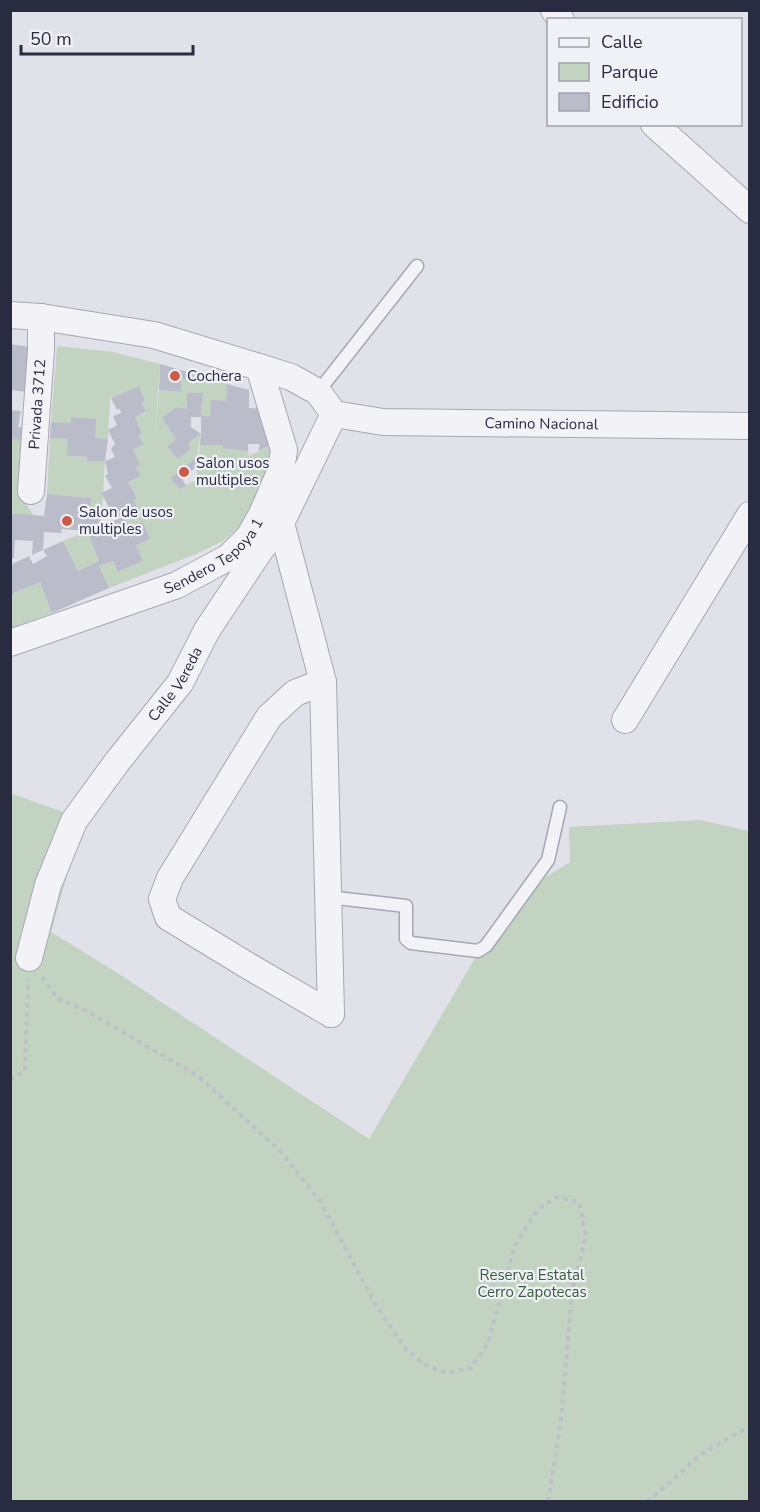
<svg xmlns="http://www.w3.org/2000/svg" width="760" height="1512" viewBox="0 0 760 1512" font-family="'Nunito Sans',sans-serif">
<rect width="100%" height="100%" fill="#e1e1e9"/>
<path fill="#c2d3c2" d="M 57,346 L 113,352 L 160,364 L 155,433 L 159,390 L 180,392 L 181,378 L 188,380 L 191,373 L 227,384 L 226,401 L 210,416 L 201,415 L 203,394 L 187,393 L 187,409 L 176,407 L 162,418 L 176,439 L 167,446 L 178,459 L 191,449 L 188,443 L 201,434 L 197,457 L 170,478 L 180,488 L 196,480 L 200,445 L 223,445 L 223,448 L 248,451 L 249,456 L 280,441 L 273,480 L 243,523 L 223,541 L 196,554 L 109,588 L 99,566 L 114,561 L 117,572 L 143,561 L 136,545 L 149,539 L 143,522 L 130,526 L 123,515 L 137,508 L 134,500 L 137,497 L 128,482 L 141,476 L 136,467 L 140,465 L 133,449 L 138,436 L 142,433 L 135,417 L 146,413 L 142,403 L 145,401 L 137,387 L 110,398 L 108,439 L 95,438 L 94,419 L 72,417 L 71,423 L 51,422 Z
M 50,438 L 68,439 L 68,456 L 88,457 L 88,461 L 105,461 L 102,511 L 90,509 L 90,498 L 47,494 Z
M 10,439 L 26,440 L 19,493 L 34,516 L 11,513 Z
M 87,531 L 99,561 L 78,571 L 63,541 Z
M 40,582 L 52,613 L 11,628 L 11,595 Z
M 10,793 L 83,819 L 51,932 L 116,972 L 369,1139 L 509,900 L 570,862 L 569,827 L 700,820 L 749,831 L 749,1501 L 11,1501 Z"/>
<path fill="#bbbcc9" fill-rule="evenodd" d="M 10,344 L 30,347 L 28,392 L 10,390 Z
M 160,364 L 191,373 L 188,380 L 181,378 L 181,392 L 159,390 Z
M 227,384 L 249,390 L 249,408 L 266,409 L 280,441 L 258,451 L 260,444 L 248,444 L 248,451 L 223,448 L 223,445 L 200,445 L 201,434 L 188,443 L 191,449 L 178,459 L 167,446 L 176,439 L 162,418 L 176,407 L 187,409 L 187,393 L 203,393 L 201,415 L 210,416 L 211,400 L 226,401 ZM 191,417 L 201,417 L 201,434 L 191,427 Z
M 139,386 L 145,401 L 142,403 L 146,412 L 135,417 L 142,433 L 138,436 L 144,444 L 133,449 L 140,465 L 136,467 L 141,476 L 128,482 L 137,498 L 134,500 L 137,508 L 115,518 L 101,493 L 112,488 L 105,476 L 108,474 L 105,461 L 115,457 L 111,449 L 115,444 L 108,430 L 117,425 L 113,416 L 121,413 L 120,409 L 117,410 L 111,398 Z
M 10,410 L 21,411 L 18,427 L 22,427 L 21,440 L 10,439 Z
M 71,417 L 96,419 L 95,438 L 108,439 L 105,461 L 87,461 L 88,457 L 67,456 L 68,439 L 50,438 L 51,422 L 71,423 Z
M 197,457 L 197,466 L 182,479 L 186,485 L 180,489 L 170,478 Z
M 47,494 L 91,498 L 90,509 L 102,511 L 100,525 L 124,517 L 130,526 L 143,522 L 150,539 L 136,545 L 143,561 L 117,572 L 114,561 L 99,566 L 109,588 L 52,613 L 40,582 L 10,595 L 10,565 L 29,556 L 33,564 L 47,556 L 43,550 L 32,555 L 33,541 L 15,540 L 14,558 L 10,558 L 10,513 L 44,516 ZM 61,529 L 87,531 L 99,561 L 78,571 L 63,541 L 43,550 L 44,532 L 62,533 Z"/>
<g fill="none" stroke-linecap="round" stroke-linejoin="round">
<g stroke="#a6a7b3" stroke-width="15">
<path id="service" d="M 318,392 L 417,266
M 328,897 L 406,906 L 406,939 L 411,943 L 478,951 L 486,946 L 548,860 L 560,807"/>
</g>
<g stroke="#a6a7b3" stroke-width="28">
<g id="minor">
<path d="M 554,10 L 561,20"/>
<path d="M 654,124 L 750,210"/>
<path d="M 10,315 L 41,317 L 154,335 L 259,367 L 291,377 L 318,392 L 334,414"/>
<path id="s1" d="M 334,414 L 383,422 L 750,426"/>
<path id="s2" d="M 31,491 L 41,350 L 41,317"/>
<path d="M 281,523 L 323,682 L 331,1014"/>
<path id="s3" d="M 10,643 L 177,585 L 229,557 L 249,537 L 262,514 L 281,470 L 284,450 L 259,367"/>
<path d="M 323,682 L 295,693 L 269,717 L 170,878 L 162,899 L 168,917 L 250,967 L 331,1014"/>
<path d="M 625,720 L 750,515"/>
<path id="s4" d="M 29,958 L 48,885 L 74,821 L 117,762 L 180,683 L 207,630 L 261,549 L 281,523 L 334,414"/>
</g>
</g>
<path stroke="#bebfc7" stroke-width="4" stroke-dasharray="4.5 4.5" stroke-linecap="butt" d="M 42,977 L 58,999 L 83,1009 L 198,1076 L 279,1150 L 320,1201 L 377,1307 L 404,1347 L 425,1365 L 447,1373 L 471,1368 L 488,1343 L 515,1245 L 538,1209 L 557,1197 L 579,1202 L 586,1236 L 572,1292 L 561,1420 L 548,1502
M 10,1080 L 25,1071 L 28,980
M 647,1502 L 703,1453 L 750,1426"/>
<use href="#service" stroke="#f3f3f7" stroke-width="12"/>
<use href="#minor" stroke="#f3f3f7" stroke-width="26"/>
</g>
<g fill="#cb5b48" stroke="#f0f1f6" stroke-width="2">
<circle cx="175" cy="376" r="6"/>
<circle cx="184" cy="472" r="6"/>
<circle cx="67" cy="521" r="6"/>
</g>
<g text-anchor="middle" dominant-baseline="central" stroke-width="4.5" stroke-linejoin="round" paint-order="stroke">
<g font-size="15" fill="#292b40" stroke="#f0f1f6" text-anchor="start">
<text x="187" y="376">Cochera</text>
<text x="196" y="463">Salon usos<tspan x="196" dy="17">multiples</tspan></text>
<text x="79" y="512">Salon de usos<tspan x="79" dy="17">multiples</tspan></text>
</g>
<g font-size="15" fill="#292b40" stroke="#f0f1f6">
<text stroke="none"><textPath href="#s2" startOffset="87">Privada 3712</textPath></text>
<text stroke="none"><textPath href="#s1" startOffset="208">Camino Nacional</textPath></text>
<text stroke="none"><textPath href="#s3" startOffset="224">Sendero Tepoya 1</textPath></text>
<text stroke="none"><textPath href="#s4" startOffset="315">Calle Vereda</textPath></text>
</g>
<g font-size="15" fill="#375c3b" stroke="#f0f1f6">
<text x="532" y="1275">Reserva Estatal<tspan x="532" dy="17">Cerro Zapotecas</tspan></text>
</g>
</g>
<rect width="760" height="1512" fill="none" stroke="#292b40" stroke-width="24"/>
<rect x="547" y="18" width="195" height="108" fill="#f0f1f6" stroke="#a0a2ad" stroke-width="1.5"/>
<rect x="559" y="38" width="30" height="9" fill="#f3f3f7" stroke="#a0a2ad" stroke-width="1.5"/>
<text x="601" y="48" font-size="18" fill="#292b40">Calle</text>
<rect x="559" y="63" width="30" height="18" fill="#c2d3c2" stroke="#a0a2ad" stroke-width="1.5"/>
<text x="601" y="78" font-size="18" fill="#292b40">Parque</text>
<rect x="559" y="93" width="30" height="18" fill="#bbbcc9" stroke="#a0a2ad" stroke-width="1.5"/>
<text x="601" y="108" font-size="18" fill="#292b40">Edificio</text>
<path d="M21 45v9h172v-9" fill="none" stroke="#292b40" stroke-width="3"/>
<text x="30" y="45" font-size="18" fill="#292b40" stroke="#f0f1f6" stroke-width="4.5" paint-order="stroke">50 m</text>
</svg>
